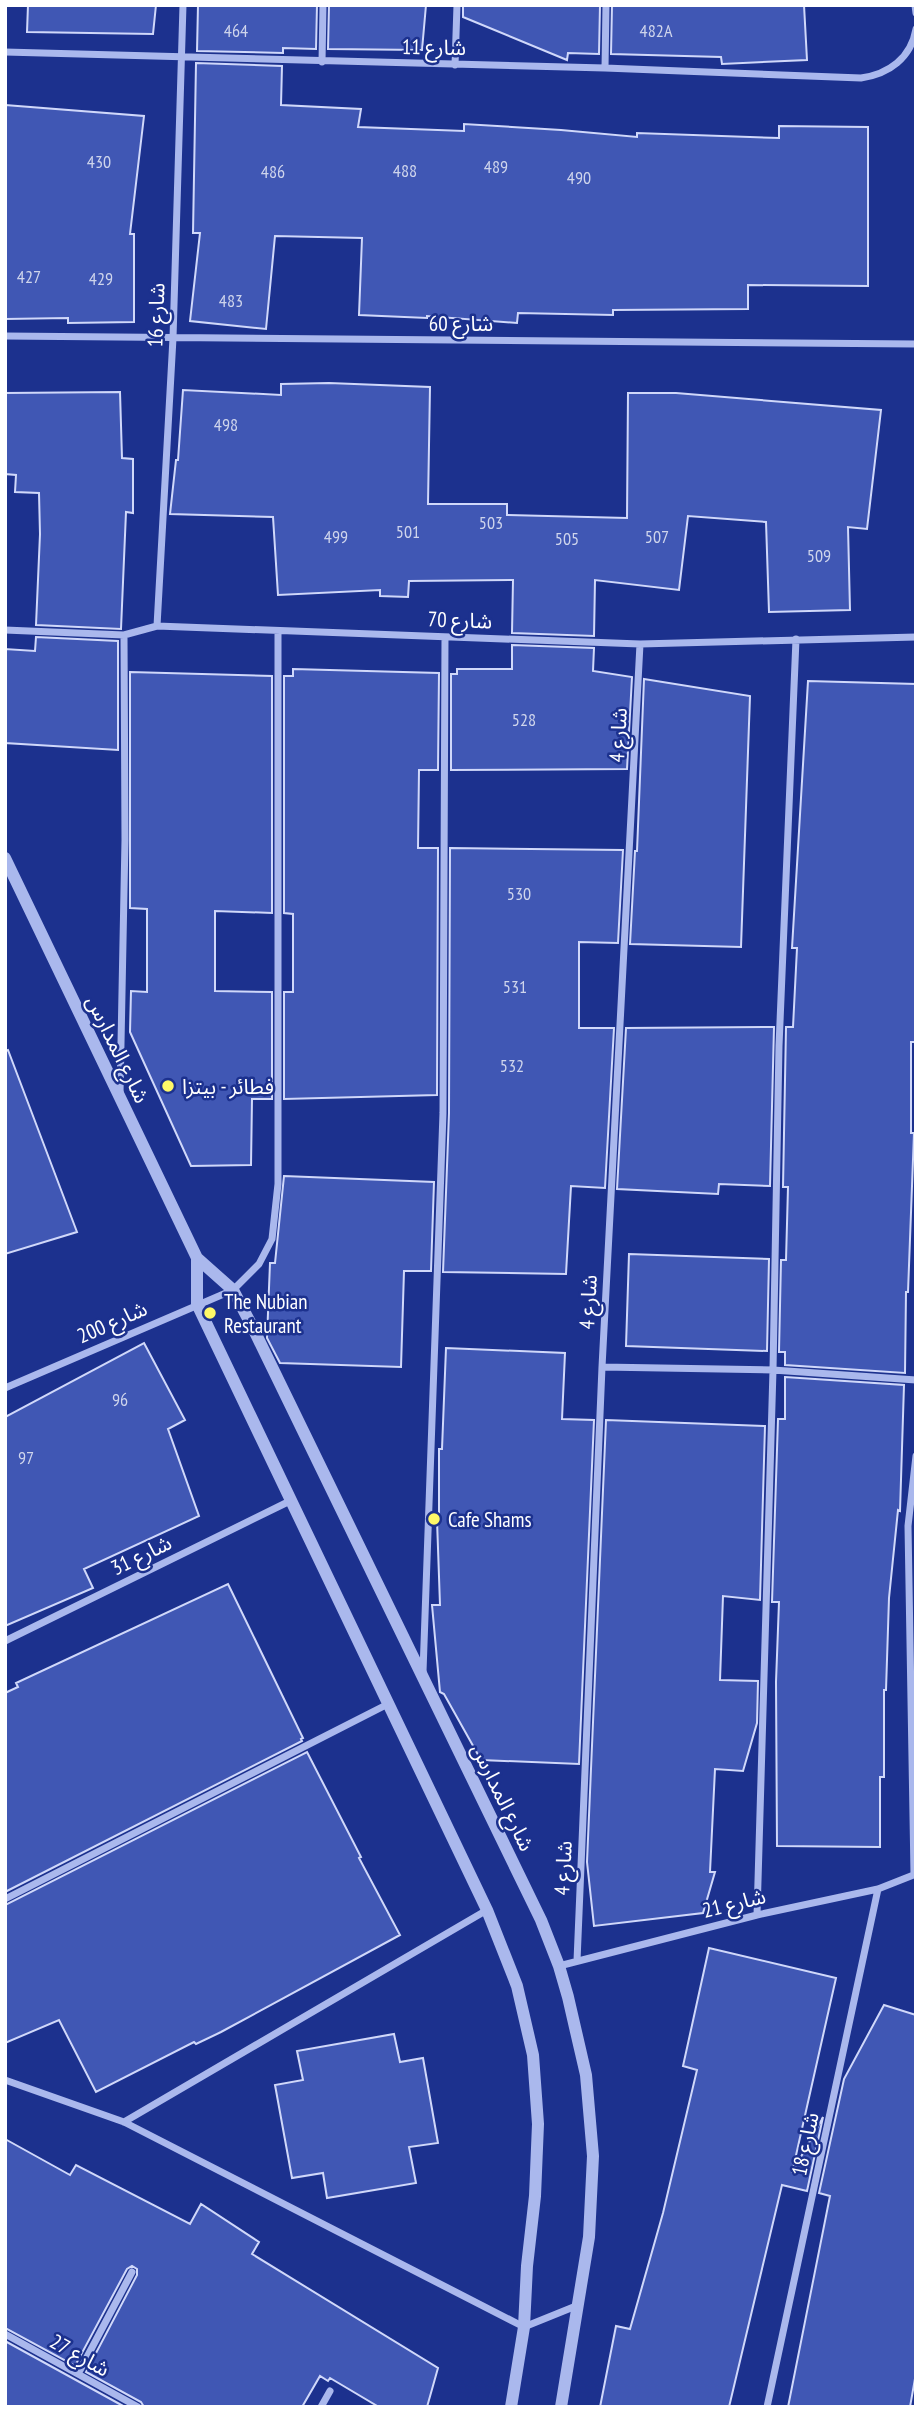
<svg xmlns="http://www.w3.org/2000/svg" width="921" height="2412" viewBox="0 0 921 2412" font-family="'PT Sans Narrow','Noto Sans Arabic',sans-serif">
<rect width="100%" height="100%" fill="#1c318e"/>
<path fill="#4057b4" stroke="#d0d8fa" stroke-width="2" d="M 28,5 L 156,5 L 153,34 L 27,32 Z
M 198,5 L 317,5 L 316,49 L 283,48 L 283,53 L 197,51 Z
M 329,5 L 426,5 L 422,50 L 328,49 Z
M 463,5 L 600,5 L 599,54 L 568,53 L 567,60 L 463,17 Z
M 612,5 L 804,5 L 807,60 L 722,64 L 721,57 L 611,54 Z
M 196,63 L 282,66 L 281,105 L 361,109 L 358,127 L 464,131 L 464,124 L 561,130 L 637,137 L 637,133 L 779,138 L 779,126 L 868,127 L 868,286 L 748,285 L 748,309 L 613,310 L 613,315 L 518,313 L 517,323 L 427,316 L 427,318 L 359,315 L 362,238 L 275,236 L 266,329 L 190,321 L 200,233 L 193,233 Z
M 5,105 L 144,116 L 130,234 L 134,234 L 134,322 L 68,323 L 68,318 L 5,319 Z
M 329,383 L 430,387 L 428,504 L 507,504 L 507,515 L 627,518 L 628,393 L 676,393 L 881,410 L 867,529 L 848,527 L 850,610 L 769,612 L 766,522 L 688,516 L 679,590 L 595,580 L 594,636 L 512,633 L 513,580 L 409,581 L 408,597 L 380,596 L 380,590 L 278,595 L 273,517 L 170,514 L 176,460 L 178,460 L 183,390 L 281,395 L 281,384 Z
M 120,392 L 122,458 L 133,459 L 133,513 L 126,512 L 121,629 L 36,625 L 40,534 L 39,493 L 15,492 L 16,475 L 5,474 L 5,393 Z
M 36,637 L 118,641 L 118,750 L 5,743 L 5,649 L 35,651 Z
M 512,645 L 594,648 L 593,671 L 632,677 L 627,769 L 451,770 L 451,674 L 457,674 L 457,669 L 512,669 Z
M 293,669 L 439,673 L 438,770 L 419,770 L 418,848 L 438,848 L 437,1095 L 284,1099 L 284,992 L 293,992 L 293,914 L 284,913 L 284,676 L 293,676 Z
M 130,672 L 272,676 L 272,913 L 215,911 L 215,991 L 272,992 L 272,1099 L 252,1099 L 251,1165 L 191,1166 L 130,1032 L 131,991 L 147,992 L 147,909 L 130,908 Z
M 644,679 L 750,696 L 741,947 L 630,944 L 635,851 L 637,851 Z
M 808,681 L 916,684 L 916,1042 L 911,1042 L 911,1133 L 914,1133 L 908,1292 L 906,1292 L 905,1373 L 785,1365 L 785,1352 L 779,1352 L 781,1260 L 786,1260 L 788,1187 L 783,1187 L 786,1027 L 793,1027 L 797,948 L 792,948 Z
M 450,848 L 623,850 L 618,943 L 579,942 L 579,1028 L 614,1028 L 605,1188 L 571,1186 L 566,1274 L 443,1272 L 449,1113 Z
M 774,1027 L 770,1186 L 719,1184 L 718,1194 L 617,1189 L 626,1028 Z
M 8,1050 L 77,1232 L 5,1254 L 5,1051 Z
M 284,1176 L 434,1182 L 431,1271 L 404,1271 L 401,1367 L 280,1363 L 267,1338 L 270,1263 L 275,1263 Z
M 629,1254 L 769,1259 L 767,1351 L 626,1346 Z
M 144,1343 L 185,1420 L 168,1429 L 199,1516 L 84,1569 L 93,1588 L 5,1626 L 5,1417 Z
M 446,1348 L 565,1353 L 562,1419 L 594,1420 L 579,1764 L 481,1760 L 444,1694 L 440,1692 L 432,1605 L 440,1605 L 437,1520 L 439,1520 L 439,1449 L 442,1449 Z
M 785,1377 L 904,1385 L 900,1511 L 898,1510 L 889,1598 L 886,1690 L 884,1690 L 884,1777 L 880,1777 L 880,1847 L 777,1846 L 776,1682 L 779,1602 L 772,1602 L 778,1419 L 785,1419 Z
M 606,1420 L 765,1426 L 760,1600 L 723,1596 L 720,1680 L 758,1681 L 757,1723 L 743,1771 L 715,1769 L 710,1872 L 715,1872 L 703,1913 L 594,1926 L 587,1862 Z
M 228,1584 L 303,1738 L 301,1739 L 302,1741 L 5,1892 L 5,1693 L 18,1687 L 16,1683 Z
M 307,1752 L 361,1857 L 359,1858 L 400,1935 L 221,2032 L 196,2044 L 194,2042 L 96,2092 L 59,2020 L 5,2043 L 5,1905 Z
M 709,1948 L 836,1978 L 792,2173 L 823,2117 L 807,2191 L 782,2185 L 729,2407 L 600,2407 L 616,2326 L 630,2329 L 663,2213 L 697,2070 L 683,2066 Z
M 884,2005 L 916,2015 L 916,2373 L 910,2407 L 788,2407 L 830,2196 L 819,2193 L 844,2079 Z
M 394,2034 L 400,2062 L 423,2058 L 438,2143 L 409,2147 L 416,2183 L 327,2198 L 323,2173 L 292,2178 L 275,2085 L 303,2080 L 297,2051 Z
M 5,2139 L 70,2175 L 76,2165 L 190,2224 L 201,2204 L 259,2242 L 252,2254 L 438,2368 L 427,2407 L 379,2407 L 330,2378 L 328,2381 L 320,2376 L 302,2407 L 144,2407 L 141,2402 L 86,2372 L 137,2275 L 137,2269 L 132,2266 L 127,2269 L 75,2366 L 5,2328 Z
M 5,2341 L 125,2407 L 5,2407 Z"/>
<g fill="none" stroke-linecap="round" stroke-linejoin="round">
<path stroke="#aab8ed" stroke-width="7" d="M 915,5 L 916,13
M 5,52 L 605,68 L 861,78 C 889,74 911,58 916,29
M 322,62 L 323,5
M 455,65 L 457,5
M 605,68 L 606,5
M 5,336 L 916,344
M 157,626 L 173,338 L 183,5
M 5,630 L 124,635 L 157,626 L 640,644 L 916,637
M 120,1094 L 125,840 L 124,635
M 602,1367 L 773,1370 L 916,1380
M 5,1388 L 233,1290 L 259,1264 L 272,1239 L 278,1184 L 278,631
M 5,1641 L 292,1500
M 423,1672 L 443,1113 L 445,637
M 914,1874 L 908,1526 L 916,1456
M 5,1899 L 388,1704
M 757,1915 L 773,1370 L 779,1046 L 796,639
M 577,1961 L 602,1367 L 640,644
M 559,1966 L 757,1915 L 878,1889 L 916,1874
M 5,2080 L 124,2122 L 524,2327 L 576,2306
M 124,2122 L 487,1910
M 5,2334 L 138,2407
M 78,2374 L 132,2272
M 321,2407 L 330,2391
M 767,2407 L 878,1889"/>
<path stroke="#aab8ed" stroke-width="12" d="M 5,858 L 197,1258 L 233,1290 L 253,1328 L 541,1920 L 559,1966 L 568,1997 L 586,2075 L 593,2156 L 589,2237 L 561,2407
M 197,1258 L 197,1304 L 487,1910 L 517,1986 L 533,2055 L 538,2124 L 535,2196 L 527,2266 L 524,2327 L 511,2407"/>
</g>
<g fill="#fef868" stroke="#1c318e" stroke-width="2.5">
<circle cx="168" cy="1086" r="7"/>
<circle cx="210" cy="1313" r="7"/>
<circle cx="434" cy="1519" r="7"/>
</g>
<g text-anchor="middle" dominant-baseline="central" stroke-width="5" stroke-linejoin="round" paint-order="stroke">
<g font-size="18" fill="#cfd5ec">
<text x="236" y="30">464</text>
<text x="656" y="30">482A</text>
<text x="99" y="161">430</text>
<text x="496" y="166">489</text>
<text x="405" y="170">488</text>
<text x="273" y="171">486</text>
<text x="579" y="177">490</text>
<text x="29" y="276">427</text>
<text x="101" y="278">429</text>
<text x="231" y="300">483</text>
<text x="226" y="424">498</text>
<text x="491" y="522">503</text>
<text x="408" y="531">501</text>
<text x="336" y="536">499</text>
<text x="657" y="536">507</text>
<text x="567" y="538">505</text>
<text x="819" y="555">509</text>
<text x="524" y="719">528</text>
<text x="519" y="893">530</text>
<text x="515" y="986">531</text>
<text x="512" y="1065">532</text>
<text x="120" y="1399">96</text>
<text x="26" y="1457">97</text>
</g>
<g font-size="21" fill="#fff" stroke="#1c318e">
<text transform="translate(434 47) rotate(1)">شارع 11</text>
<text transform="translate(156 315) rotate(-88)">شارع 16</text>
<text x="461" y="323">شارع 60</text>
<text transform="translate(460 620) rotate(2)">شارع 70</text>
<text transform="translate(618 735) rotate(-87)">شارع 4</text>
<text transform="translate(118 1049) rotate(64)">شارع المدارس</text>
<text transform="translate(588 1302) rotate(-87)">شارع 4</text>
<text transform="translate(112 1322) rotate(-24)">شارع 200</text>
<text transform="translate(141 1555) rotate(-26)">شارع 31</text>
<text transform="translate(503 1797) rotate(64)">شارع المدارس</text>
<text transform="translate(563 1868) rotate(-87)">شارع 4</text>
<text transform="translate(734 1903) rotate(-14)">شارع 21</text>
<text transform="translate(805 2144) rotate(-78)">شارع 18</text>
<text transform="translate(80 2355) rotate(29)">شارع 27</text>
</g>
<g font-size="21" fill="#fff" stroke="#1c318e" text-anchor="start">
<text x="182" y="1086">فطائر - بيتزا</text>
<text x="224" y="1301">The Nubian<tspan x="224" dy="24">Restaurant</tspan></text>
<text x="448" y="1519">Cafe Shams</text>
</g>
</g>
<rect width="921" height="2412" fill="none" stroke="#ffffff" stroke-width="14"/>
</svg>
